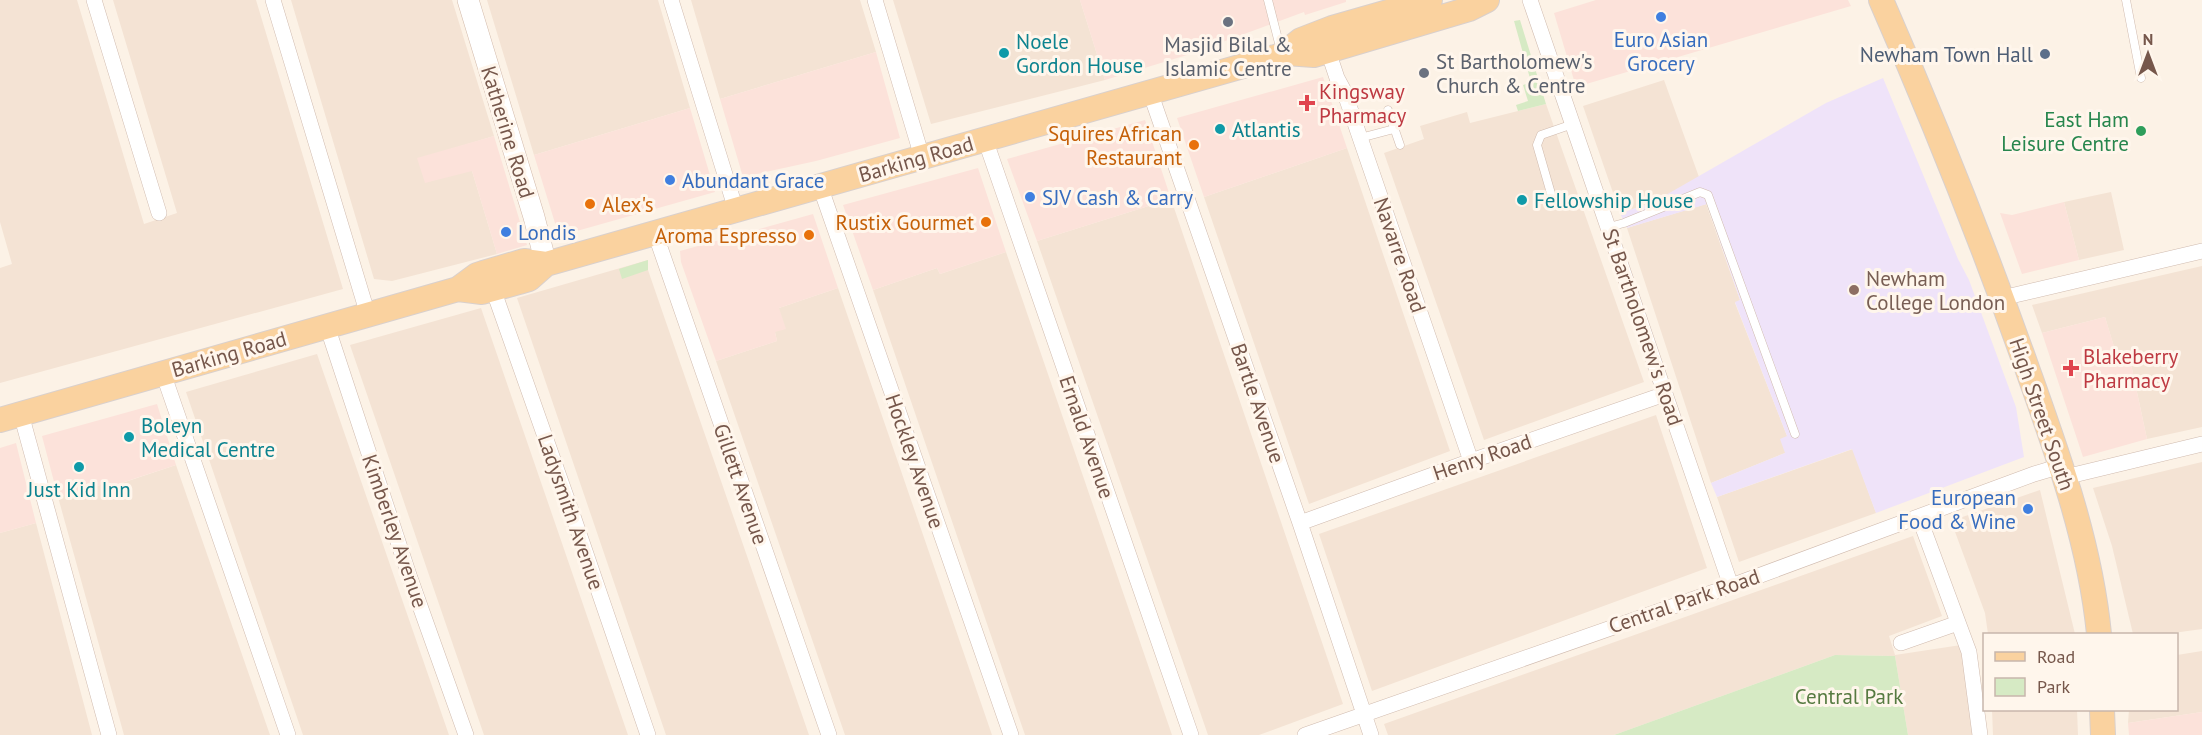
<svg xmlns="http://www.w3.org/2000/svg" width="2202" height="735" viewBox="0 0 2202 735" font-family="'PT Sans',sans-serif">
<rect width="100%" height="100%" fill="#fcf2e6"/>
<path fill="#f4e3d4" d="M 0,0 L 77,0 L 144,224 L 177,213 L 113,0 L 256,0 L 343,289 L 0,383 L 0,268 L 12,264 L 0,222 Z
M 291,0 L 452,0 L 494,136 L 418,159 L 472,171 L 497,254 L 392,281 L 374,279 Z
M 487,0 L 658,0 L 690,108 L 534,155 Z
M 691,0 L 860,0 L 876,52 L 720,99 Z
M 893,0 L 1080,0 L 1105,80 L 931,124 Z
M 1664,80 L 1699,177 L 1652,203 L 1620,213 L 1583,106 Z
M 1546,104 L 1644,382 L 1484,440 L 1384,153 L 1424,139 L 1420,126 L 1467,112 L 1470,123 Z
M 1347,148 L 1450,451 L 1309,504 L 1204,197 Z
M 2111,192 L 2124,250 L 2079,260 L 2064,202 Z
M 1171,199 L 1343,704 L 1259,735 L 1208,735 L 1037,241 Z
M 1706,204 L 1740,300 L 1735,303 L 1787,436 L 1785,453 L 1711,483 L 1627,228 Z
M 1006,252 L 1172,735 L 1025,735 L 873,290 L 937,268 L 940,274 Z
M 648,260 L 648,270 L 659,302 L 809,735 L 666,735 L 517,298 Z
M 2202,266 L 2202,427 L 2147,439 L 2131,364 L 2120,367 L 2105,317 L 2042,333 L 2032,305 Z
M 838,288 L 992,735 L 845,735 L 716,361 L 777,341 L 775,332 L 779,308 Z
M 481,308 L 628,735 L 484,735 L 350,345 Z
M 317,354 L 449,735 L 303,735 L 186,392 Z
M 1656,415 L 1707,568 L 1372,691 L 1319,534 Z
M 1853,449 L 1876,513 L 1739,562 L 1717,497 Z
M 2202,462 L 2202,629 L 2166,634 L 2133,634 L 2112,546 L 2093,488 Z
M 176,465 L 270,735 L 124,735 L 58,497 L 111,482 L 113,486 Z
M 2040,490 L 2075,634 L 1988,634 L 1985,613 L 1951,521 Z
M 36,523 L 92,735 L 0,735 L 0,533 Z
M 1913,536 L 1942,616 L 1889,636 L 1895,655 L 1961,645 L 1974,735 L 1908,735 L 1895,656 L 1835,655 L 1614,735 L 1388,735 L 1384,724 Z
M 2202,651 L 2202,712 L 2128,723 L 2129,710 L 2176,710 L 2177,655 Z
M 1992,710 L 2077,710 L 2078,735 L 1993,735 Z"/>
<path fill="#fce2da" d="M 1080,0 L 1346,0 L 1346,2 L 1305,15 L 1304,12 L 1187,55 L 1105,80 Z
M 1596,0 L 1848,0 L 1851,6 L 1576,87 L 1554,13 Z
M 876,52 L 900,138 L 816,161 L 743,177 L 720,99 Z
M 1323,77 L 1347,148 L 1204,197 L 1177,118 Z
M 690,108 L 715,192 L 559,236 L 534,155 Z
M 1145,120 L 1171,199 L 1037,241 L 1007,159 Z
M 494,136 L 527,245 L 497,254 L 472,171 L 425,183 L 417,158 Z
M 978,168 L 1006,252 L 940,274 L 937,268 L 873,290 L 843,205 Z
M 2064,202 L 2079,260 L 2022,274 L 2000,213 L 2012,215 Z
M 813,214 L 838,288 L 779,308 L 786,329 L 775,332 L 777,341 L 716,361 L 681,262 L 680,251 Z
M 2105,317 L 2120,366 L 2131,364 L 2147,439 L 2083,457 L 2042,333 Z
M 157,404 L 176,465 L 112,486 L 111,482 L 58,497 L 42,436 Z
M 16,443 L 36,523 L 0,533 L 0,448 Z
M 2202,712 L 2202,735 L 2129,735 L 2128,723 Z"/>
<path fill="#efe3f9" d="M 1883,78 L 1958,259 L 1969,280 L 2016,407 L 2024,457 L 1876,513 L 1852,449 L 1717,497 L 1711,483 L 1785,453 L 1780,439 L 1787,436 L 1735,302 L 1740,300 L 1707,204 L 1627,228 L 1620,213 L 1652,203 L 1826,103 Z"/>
<path fill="#d6eac4" d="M 1520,20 L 1546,104 L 1518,111 L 1516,105 L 1528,101 L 1523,85 L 1531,82 L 1514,21 Z
M 648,260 L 648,270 L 622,279 L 619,269 Z
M 1835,655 L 1895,656 L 1908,735 L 1614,735 Z"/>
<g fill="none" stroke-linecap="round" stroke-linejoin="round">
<g stroke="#d0bbaf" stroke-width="9">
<path id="lane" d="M 1268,0 L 1281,51
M 2126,0 L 2141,78
M 1388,110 L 1400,145
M 1360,138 L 1394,129
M 1552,197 L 1537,145 L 1541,135 L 1573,124
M 1609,227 L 1624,223 L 1700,192 L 1708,195 L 1795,434"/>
</g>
<g stroke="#d0bbaf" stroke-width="16">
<path id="street" d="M 94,0 L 159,213
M 273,0 L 368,315
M 671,0 L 736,210
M 875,0 L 922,157
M 1530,0 L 1731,586
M 1328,51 L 1337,78 L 1344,91 L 1471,461
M 1150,92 L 1300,523 L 1371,735
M 985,139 L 1191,735
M 820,186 L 1011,735
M 655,233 L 829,735
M 493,289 L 573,516 L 648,735
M 2002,298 L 2202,251
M 327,326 L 410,578 L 466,735
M 163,373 L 288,735
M 21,414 L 109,735
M 2065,477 L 2202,444
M 1919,517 L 1969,652 L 1980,735
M 1300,523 L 1471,461 L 1665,394
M 1901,643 L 1958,623
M 1305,735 L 1731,586 L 2034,474 L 2061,466"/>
</g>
<g stroke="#d3bbac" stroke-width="22">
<path id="secondary" d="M 468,0 L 534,217 L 546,264"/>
</g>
<g stroke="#d9d0cd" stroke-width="26">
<path id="primary" d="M 1881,0 C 1934,121 1983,244 2027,368 C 2058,455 2090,542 2099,634
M 1286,53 L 1314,55 L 1469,9 L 1487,0
M 458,289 L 482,292 L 519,282 L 529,279 L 546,264
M 0,420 L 458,289 L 477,275 L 483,273 L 524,261 L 546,264 L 1282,55 L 1301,40 L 1332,28 L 1430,0
M 2102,710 L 2103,735"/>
</g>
<use href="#lane" stroke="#fff" stroke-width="8"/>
<use href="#street" stroke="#fff" stroke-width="15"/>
<use href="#secondary" stroke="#fff" stroke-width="21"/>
<use href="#primary" stroke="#fad29f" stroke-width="24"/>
</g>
<g fill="#3f7fe0" stroke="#fff6ec" stroke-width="2">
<circle cx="1661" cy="17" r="6"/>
<circle cx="670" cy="180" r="6"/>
<circle cx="1030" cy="197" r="6"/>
<circle cx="506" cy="232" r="6"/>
<circle cx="2028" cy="509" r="6"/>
</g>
<g fill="#6b7280" stroke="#fff6ec" stroke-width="2">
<circle cx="1228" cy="22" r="6"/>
<circle cx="1424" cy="73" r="6"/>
</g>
<g fill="#0f9aa8" stroke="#fff6ec" stroke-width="2">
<circle cx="1004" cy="53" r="6"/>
<circle cx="1220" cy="129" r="6"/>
<circle cx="1522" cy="200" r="6"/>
<circle cx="129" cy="437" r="6"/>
<circle cx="79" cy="467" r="6"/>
</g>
<circle fill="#5c6f8a" stroke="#fff6ec" stroke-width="2" cx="2045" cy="54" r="6"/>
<g fill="#e0444e" stroke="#fff6ec" stroke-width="2">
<path d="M1304 94h6v6h6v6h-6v6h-6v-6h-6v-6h6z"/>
<path d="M2068 359h6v6h6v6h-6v6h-6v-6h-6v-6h6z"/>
</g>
<circle fill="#2e9e5b" stroke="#fff6ec" stroke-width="2" cx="2141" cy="131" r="6"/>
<g fill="#e8710a" stroke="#fff6ec" stroke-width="2">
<circle cx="1194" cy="145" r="6"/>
<circle cx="590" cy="204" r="6"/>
<circle cx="986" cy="222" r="6"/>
<circle cx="809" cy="235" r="6"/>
</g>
<circle fill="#8d6e63" stroke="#fff6ec" stroke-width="2" cx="1854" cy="290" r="6"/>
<g text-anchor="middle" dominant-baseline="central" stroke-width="6" stroke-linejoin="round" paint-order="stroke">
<g font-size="21" fill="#366cbe" stroke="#fff6ec" text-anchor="start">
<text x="1661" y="39" text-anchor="middle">Euro Asian<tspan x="1661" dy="24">Grocery</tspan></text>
<text x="682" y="180">Abundant Grace</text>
<text x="1042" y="197">SJV Cash &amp; Carry</text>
<text x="518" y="232">Londis</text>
<text x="2016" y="497" text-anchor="end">European<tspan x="2016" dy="24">Food &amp; Wine</tspan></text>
</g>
<g font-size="21" fill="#0d838f" stroke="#fff6ec" text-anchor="start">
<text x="1016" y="41">Noele<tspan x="1016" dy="24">Gordon House</tspan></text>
<text x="1232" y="129">Atlantis</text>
<text x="1534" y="200">Fellowship House</text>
<text x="141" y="425">Boleyn<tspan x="141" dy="24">Medical Centre</tspan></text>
<text x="79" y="489" text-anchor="middle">Just Kid Inn</text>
</g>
<g font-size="21" fill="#5b616d" stroke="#fff6ec">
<text x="1228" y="44">Masjid Bilal &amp;<tspan x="1228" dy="24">Islamic Centre</tspan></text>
<text x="1436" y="61" text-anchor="start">St Bartholomew's<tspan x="1436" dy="24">Church &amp; Centre</tspan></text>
</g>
<g font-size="21" fill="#4e5e75" stroke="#fff6ec" text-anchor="end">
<text x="2033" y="54">Newham Town Hall</text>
</g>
<g font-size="21" fill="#be3a42" stroke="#fff6ec" text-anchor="start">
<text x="1319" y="91">Kingsway<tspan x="1319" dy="24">Pharmacy</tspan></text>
<text x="2083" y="356">Blakeberry<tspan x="2083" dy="24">Pharmacy</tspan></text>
</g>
<g font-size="21" fill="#27864d" stroke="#fff6ec" text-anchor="end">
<text x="2129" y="119">East Ham<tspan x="2129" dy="24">Leisure Centre</tspan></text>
</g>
<g font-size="21" fill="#76574b" stroke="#fff6ec">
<text transform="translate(508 132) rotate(73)">Katherine Road</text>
<text transform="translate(916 159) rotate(-16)">Barking Road</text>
<text transform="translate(1400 255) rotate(71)">Navarre Road</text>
<text transform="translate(1643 327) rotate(71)">St Bartholomew's Road</text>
<text transform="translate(229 354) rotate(-16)">Barking Road</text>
<text transform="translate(1258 403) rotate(71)">Bartle Avenue</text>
<text transform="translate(2042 414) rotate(71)">High Street South</text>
<text transform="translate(1087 437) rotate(71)">Ernald Avenue</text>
<text transform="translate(1482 457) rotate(-19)">Henry Road</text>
<text transform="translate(915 461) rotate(71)">Hockley Avenue</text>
<text transform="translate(741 484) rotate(71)">Gillett Avenue</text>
<text transform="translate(571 512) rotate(71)">Ladysmith Avenue</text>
<text transform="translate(395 531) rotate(71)">Kimberley Avenue</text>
<text transform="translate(1684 601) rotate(-19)">Central Park Road</text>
</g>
<g font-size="21" fill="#c56008" stroke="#fff6ec" text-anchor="end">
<text x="1182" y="133">Squires African<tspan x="1182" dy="24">Restaurant</tspan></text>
<text x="602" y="204" text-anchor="start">Alex's</text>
<text x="974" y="222">Rustix Gourmet</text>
<text x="797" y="235">Aroma Espresso</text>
</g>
<g font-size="21" fill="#785e54" stroke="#fff6ec" text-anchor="start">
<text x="1866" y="278">Newham<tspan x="1866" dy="24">College London</tspan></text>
</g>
<g font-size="21" fill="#577b42" stroke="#fff6ec">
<text x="1849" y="696">Central Park</text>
</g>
</g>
<rect x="1983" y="633" width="195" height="78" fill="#fff6ec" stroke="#c8b6ac" stroke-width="1.5"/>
<rect x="1995" y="652" width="30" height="9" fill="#fad29f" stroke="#c8b6ac" stroke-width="1.5"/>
<text x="2037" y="663" font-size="18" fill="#76574b">Road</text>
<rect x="1995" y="678" width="30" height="18" fill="#d6eac4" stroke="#c8b6ac" stroke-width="1.5"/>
<text x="2037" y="693" font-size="18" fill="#76574b">Park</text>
<g transform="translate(2148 54)" stroke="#fff6ec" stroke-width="4.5" paint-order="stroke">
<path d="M0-4.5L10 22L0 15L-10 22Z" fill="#76574b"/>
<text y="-9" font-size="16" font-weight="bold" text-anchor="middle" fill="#76574b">N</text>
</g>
</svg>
